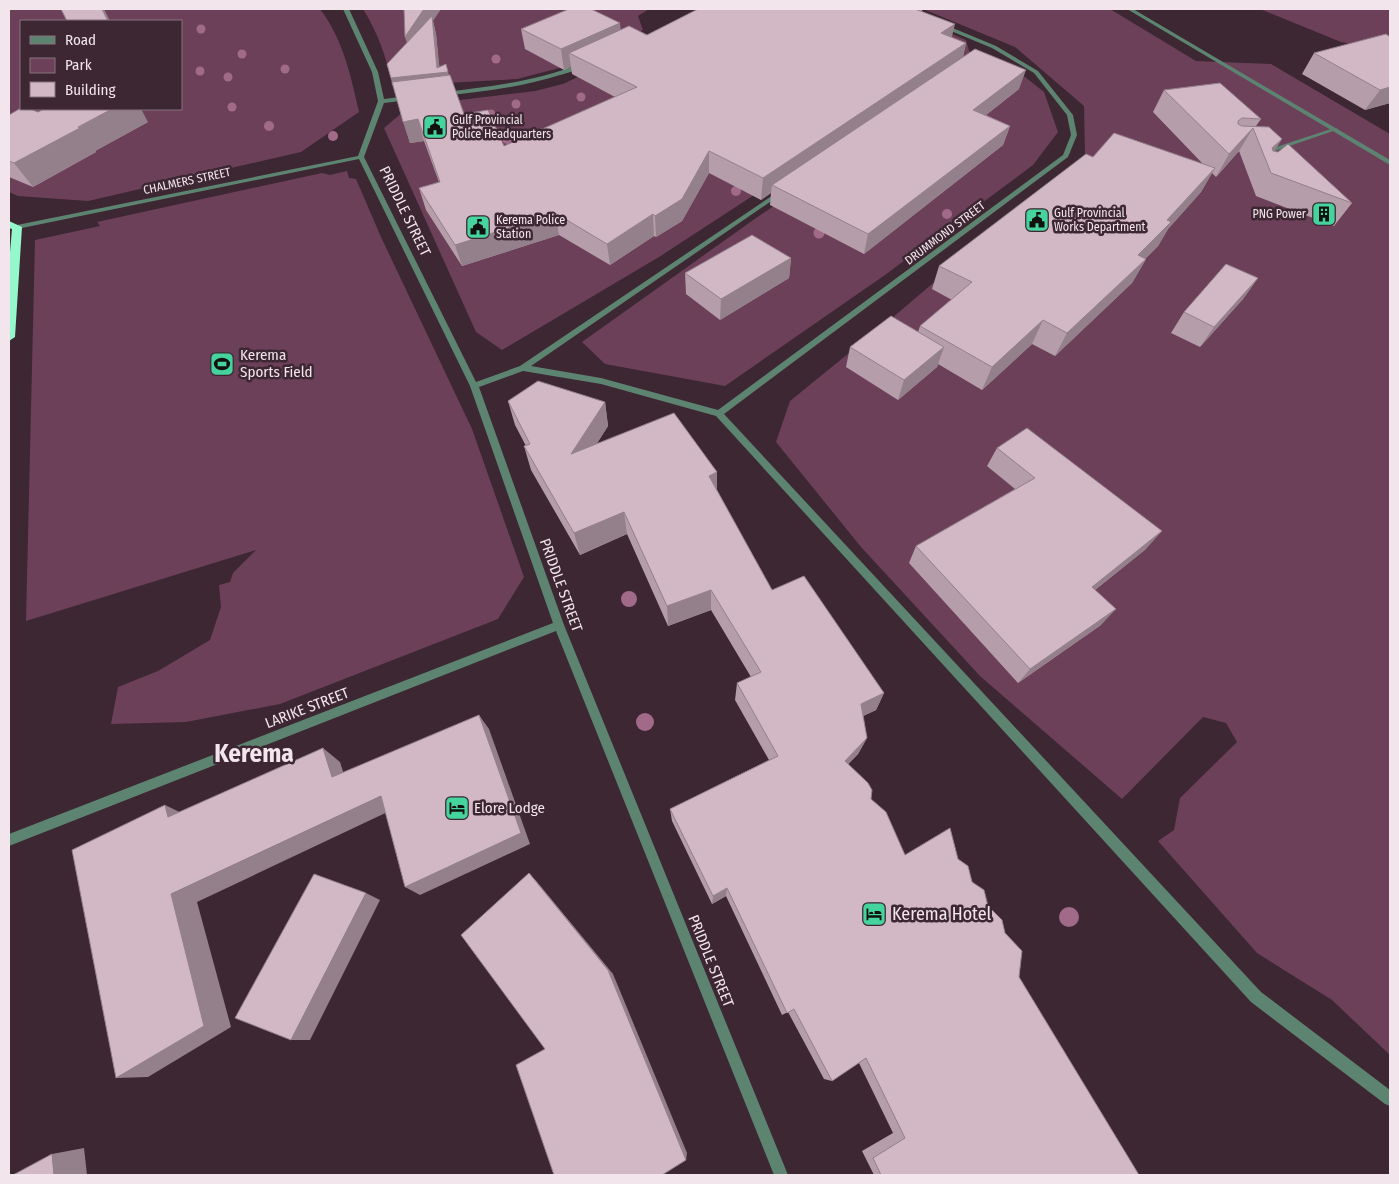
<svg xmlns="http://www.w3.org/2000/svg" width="1399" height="1184" viewBox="0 0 1399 1184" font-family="'Fira Sans Condensed',sans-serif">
<rect width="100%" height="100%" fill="#3c2733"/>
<path fill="#6c4059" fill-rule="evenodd" d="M 9,9 L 320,9 C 343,39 351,76 359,112 L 301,152 L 88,201 L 18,196 L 9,192 ZM 21,21 L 181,21 L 181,109 L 21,109 Z
M 363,9 L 649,9 L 638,16 L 643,30 L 575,64 L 517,79 L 392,86 C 387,58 378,33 363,9 Z
M 722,9 L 892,9 L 966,40 L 970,54 L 659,257 L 502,350 L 476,332 L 384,128 L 410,106 L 535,91 L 563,84 Z
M 923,9 L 1110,9 L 1196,61 L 1271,64 L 1390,134 L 1390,1055 L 1332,1000 L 1257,953 L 1158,841 L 1174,830 L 1180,798 L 1237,742 L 1226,723 L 1203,717 L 1122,799 L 980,676 L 861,547 L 776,442 L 790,401 L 892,318 L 1085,154 L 1084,106 L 1015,47 Z
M 1260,9 L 1390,9 L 1390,59 L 1370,47 L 1341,42 Z
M 1010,65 L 1044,92 L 1058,132 L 1033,165 L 885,275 L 725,386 L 605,364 L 582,342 L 756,218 L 895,125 Z
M 347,171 L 349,178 L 356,179 L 381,237 L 472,429 L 524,577 L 498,619 L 280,704 L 186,722 L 111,724 L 118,687 L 158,671 L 210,640 L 221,607 L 219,585 L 230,582 L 233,573 L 256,550 L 26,621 L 35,240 L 100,226 L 97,222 L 322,173 L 330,175 Z"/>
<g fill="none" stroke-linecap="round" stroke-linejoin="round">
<path fill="#5d8371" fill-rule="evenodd" d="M 1334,128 L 1339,129 L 1275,151 L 1277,159 L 1274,161 L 1271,159 L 1270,149 Z"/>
<path fill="#5d8371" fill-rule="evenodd" d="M 343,9 L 349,9 L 378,72 L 384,99 L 408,96 L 411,98 L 408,100 L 384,103 L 364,157 L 476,382 L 520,366 L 779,191 L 783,191 L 783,193 L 531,366 L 601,378 L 718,410 L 1063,155 L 1071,135 L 1067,115 L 1034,73 L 992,48 L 939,26 L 939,24 L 943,24 L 996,46 L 1038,71 L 1073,115 L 1077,135 L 1068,157 L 724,414 L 1261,992 L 1390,1090 L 1390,1106 L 1385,1104 L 1251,1002 L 716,416 L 601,384 L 523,371 L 479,387 L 564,625 L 788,1175 L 774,1175 L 556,631 L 9,846 L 9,834 L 553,623 L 470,386 L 359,159 L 17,229 L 13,227 L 17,225 L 358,156 L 378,101 L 372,72 Z
M 1127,9 L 1133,9 L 1390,160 L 1390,165 Z
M 580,64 L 585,65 C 578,70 568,73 560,75 C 522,87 482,92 443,96 L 440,94 L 443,92 C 490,87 536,81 580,64 Z"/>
<path fill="#95f8cc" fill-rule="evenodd" d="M 9,221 L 22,227 L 15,337 L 9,341 L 9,264 L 12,229 L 9,228 Z"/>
</g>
<g fill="#a16a89">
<circle cx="201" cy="29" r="4.5"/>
<circle cx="242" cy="54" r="4.5"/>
<circle cx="496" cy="59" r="4.5"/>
<circle cx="285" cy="69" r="4.5"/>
<circle cx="200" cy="71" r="4.5"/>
<circle cx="228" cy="77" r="4.5"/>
<circle cx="581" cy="97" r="4.5"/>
<circle cx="516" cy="104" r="4.5"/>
<circle cx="232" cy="107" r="4.5"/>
<circle cx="491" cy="114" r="4.5"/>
<circle cx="269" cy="126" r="5"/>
<circle cx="333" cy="136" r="5"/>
<circle cx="507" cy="139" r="5"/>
<circle cx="736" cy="191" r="5"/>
<circle cx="947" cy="214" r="5"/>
<circle cx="819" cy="233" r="5.5"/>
<circle cx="629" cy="599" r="8"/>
<circle cx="645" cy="722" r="9"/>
<circle cx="1069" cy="917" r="10"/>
</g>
<path fill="#b59da9" d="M 698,9 L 922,9 L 922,11 L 952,38 L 966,43 L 963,57 L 1019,89 L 986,115 L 1010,126 L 1003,145 L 864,254 L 770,205 L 771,193 L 761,200 L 709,173 L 682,221 L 656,237 L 654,236 L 610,265 L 559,235 L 462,266 L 426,210 L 419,188 L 439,182 L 424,141 L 410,143 L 387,64 L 433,21 L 436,34 L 439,67 L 449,75 L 464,114 L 504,146 L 615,97 L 572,74 L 571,67 L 564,70 L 525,49 L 521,29 L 621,30 L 647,35 Z
M 1390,37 L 1390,103 L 1365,110 L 1302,74 L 1314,53 Z
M 1164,90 L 1261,119 L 1256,126 L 1282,139 L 1274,151 L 1352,203 L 1334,226 L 1256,196 L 1239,151 L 1216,177 L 1212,173 L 1201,192 L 1168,229 L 1158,246 L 1145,259 L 1146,259 L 1132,283 L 1055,356 L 1032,344 L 982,390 L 938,364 L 937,367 L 898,400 L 846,367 L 850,347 L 918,332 L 920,326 L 952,300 L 932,289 L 939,266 L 1093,157 L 1203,164 L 1153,112 Z
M 38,112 L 148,122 L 95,151 L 96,152 L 33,187 L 9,177 L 9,115 Z
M 791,258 L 789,278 L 720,320 L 686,294 L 685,273 Z
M 1258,278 L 1243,299 L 1200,347 L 1171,333 L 1184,312 Z
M 508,401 L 605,402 L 608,426 L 597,443 L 717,472 L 717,490 L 772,590 L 884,693 L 876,710 L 863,716 L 867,738 L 858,754 L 848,764 L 871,799 L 905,855 L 958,859 L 1005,933 L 1019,977 L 1139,1175 L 874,1175 L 862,1151 L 893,1133 L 859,1063 L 832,1081 L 824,1079 L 788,1012 L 782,1015 L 726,896 L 712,904 L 672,821 L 670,809 L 769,760 L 735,700 L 737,683 L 751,677 L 711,610 L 668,626 L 627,534 L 580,555 L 531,470 L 524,446 L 526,446 L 515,425 Z
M 997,448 L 1146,549 L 1095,590 L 1101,625 L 1018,683 L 909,563 L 916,546 L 1015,489 L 987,466 Z"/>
<path fill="#93808a" d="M 102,9 L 104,9 L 110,21 L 108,21 Z
M 424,9 L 441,9 L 433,21 L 436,34 L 440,72 L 448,72 L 453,89 L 397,96 L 391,78 L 411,56 L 405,37 Z
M 620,23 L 622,43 L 569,53 L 571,67 L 564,70 L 561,49 Z
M 955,24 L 950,45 L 941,33 Z
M 966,43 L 961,65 L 772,185 L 771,193 L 761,200 L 763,178 Z
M 1026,70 L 1019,89 L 968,129 L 973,110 Z
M 1390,87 L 1390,103 L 1365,110 L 1380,90 Z
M 112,109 L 141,109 L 148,122 L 95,151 L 96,152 L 33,187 L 14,163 Z
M 418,119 L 424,141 L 410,143 L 403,122 Z
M 1010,126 L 1003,145 L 864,254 L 868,234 Z
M 1253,128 L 1239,151 L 1216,177 L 1229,154 Z
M 1282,139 L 1267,162 L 1272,148 Z
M 709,151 L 709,173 L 682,221 L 656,237 L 655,216 Z
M 1215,168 L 1201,192 L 1168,229 L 1158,246 L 1124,279 L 1138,255 L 1167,220 Z
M 555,213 L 559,235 L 462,266 L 455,245 Z
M 653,214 L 654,236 L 610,265 L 607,244 Z
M 791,258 L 789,278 L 720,320 L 721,299 Z
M 1146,259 L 1132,283 L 1055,356 L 1067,333 Z
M 1258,278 L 1243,299 L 1200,347 L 1214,327 Z
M 1043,320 L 1032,344 L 982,390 L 992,367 Z
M 944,347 L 937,367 L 898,400 L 904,380 Z
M 605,402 L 608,426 L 576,477 L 571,454 Z
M 717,472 L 717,495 L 709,476 Z
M 624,512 L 627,534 L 580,555 L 574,533 Z
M 1162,531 L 1146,549 L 1078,603 L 1092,587 Z
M 711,590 L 711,610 L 668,626 L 667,606 Z
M 1116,609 L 1101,625 L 1018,683 L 1030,669 Z
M 884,693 L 876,710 L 853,721 L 861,704 Z
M 479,715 L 489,729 L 530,844 L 420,895 L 405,887 Z
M 867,738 L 858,754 L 838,775 L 845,761 Z
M 323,748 L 340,762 L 349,790 L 332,777 Z
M 381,796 L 396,808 L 197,902 L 231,1027 L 148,1077 L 116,1078 L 171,894 Z
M 165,805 L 190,817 L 168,817 Z
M 529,873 L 538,883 L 613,974 L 687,1153 L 686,1160 Z
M 727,888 L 726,896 L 712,904 L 713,896 Z
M 366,893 L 380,900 L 310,1040 L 291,1040 Z
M 84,1148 L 87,1175 L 54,1175 L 52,1154 Z"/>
<path fill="#d2b7c5" stroke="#93808a" d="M 61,9 L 102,9 L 108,21 L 67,21 Z
M 404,9 L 424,9 L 405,37 Z
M 569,9 L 591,9 L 620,23 L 561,49 L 521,29 Z
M 698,9 L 915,9 L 955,24 L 941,33 L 966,43 L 763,178 L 709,151 L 682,199 L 655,216 L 653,214 L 607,244 L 555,213 L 455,245 L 419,188 L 440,182 L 418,119 L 403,122 L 392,82 L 450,75 L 464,114 L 488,110 L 504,146 L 637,87 L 569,53 L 629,26 L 647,35 Z
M 432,16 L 437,68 L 446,64 L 448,72 L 391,78 L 387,64 Z
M 1386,34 L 1390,37 L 1390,87 L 1380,90 L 1314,53 Z
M 975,49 L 1026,70 L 973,110 L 1010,126 L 868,234 L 772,185 Z
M 1220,83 L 1261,119 L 1242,118 L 1238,121 L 1238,124 L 1242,126 L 1269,127 L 1282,139 L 1272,148 L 1273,151 L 1278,152 L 1288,144 L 1352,203 L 1271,173 L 1253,128 L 1229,154 L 1164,90 Z
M 21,108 L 30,109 L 38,112 L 44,109 L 112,109 L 78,127 L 80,128 L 14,163 L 9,161 L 9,115 Z
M 1114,133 L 1215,168 L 1167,220 L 1171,222 L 1138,255 L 1146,259 L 1067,333 L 1043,320 L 992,367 L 920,326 L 972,282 L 939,266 L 1086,154 L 1093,157 Z
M 752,235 L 791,258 L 721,299 L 685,273 Z
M 1226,264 L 1258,278 L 1214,327 L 1184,312 Z
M 891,316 L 944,347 L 904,380 L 850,347 Z
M 538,381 L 605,402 L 571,454 L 674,413 L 717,472 L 709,476 L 772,590 L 804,576 L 884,693 L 861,704 L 867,738 L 845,761 L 868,783 L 872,790 L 871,799 L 886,812 L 905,855 L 950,828 L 958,859 L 968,866 L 972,882 L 984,890 L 988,906 L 1002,920 L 1005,933 L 1022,951 L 1019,977 L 1139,1175 L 881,1175 L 873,1158 L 905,1138 L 866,1058 L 832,1081 L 794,1009 L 787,1013 L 727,888 L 713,896 L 670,809 L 778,756 L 737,683 L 761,672 L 711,590 L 667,606 L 624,512 L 574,533 L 524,446 L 530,444 L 508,401 Z
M 1027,428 L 1162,531 L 1092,587 L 1116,609 L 1030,669 L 916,546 L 1035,478 L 997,448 Z
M 479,715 L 521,833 L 405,887 L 381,796 L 171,894 L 204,1026 L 116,1078 L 72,850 L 165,805 L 168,817 L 323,748 L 332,777 Z
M 529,873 L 608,970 L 686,1160 L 662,1175 L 554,1175 L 516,1065 L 545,1049 L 461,935 Z
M 314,874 L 366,893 L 291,1040 L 235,1018 Z
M 52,1154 L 54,1175 L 13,1175 Z"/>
<defs>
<g id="civic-square" transform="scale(1.25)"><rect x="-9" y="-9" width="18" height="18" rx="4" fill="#46d49e" stroke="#3c2733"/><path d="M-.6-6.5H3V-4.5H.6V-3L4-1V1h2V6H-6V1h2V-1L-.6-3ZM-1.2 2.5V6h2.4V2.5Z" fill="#111"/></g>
<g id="building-square" transform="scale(1.25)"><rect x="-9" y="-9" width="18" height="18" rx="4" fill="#46d49e" stroke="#3c2733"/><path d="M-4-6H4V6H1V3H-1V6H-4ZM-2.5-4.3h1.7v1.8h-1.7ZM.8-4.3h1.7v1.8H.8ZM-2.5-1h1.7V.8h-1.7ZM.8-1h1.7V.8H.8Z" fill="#111"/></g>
<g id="stadium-square" transform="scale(1.25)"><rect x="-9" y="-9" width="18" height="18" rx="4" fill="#46d49e" stroke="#3c2733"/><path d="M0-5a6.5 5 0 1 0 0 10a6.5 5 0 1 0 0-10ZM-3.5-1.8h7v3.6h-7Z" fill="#111"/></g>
<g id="hotel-square" transform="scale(1.25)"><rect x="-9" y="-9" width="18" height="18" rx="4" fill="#46d49e" stroke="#3c2733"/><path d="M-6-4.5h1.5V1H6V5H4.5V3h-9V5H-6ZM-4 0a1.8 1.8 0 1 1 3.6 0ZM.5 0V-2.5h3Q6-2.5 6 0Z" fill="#111"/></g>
</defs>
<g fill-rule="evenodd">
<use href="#civic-square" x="435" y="127"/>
<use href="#building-square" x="1324" y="214"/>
<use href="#civic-square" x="1037" y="220"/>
<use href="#civic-square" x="478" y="227"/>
<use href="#stadium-square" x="222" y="364"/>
<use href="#hotel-square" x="457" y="808"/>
<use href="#hotel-square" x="874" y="914"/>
</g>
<g text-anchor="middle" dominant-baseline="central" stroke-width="5" stroke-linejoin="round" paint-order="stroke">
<g font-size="12" fill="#f3e5ec" stroke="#3c2733" text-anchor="start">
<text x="452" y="120">Gulf Provincial<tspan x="452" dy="14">Police Headquarters</tspan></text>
<text x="1054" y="213">Gulf Provincial<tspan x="1054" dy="14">Works Department</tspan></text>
<text x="1306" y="214" text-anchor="end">PNG Power</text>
<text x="496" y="220">Kerema Police<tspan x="496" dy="14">Station</tspan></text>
</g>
<g font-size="12" fill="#f3e5ec" stroke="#3c2733">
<text transform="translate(187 181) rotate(-12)">CHALMERS STREET</text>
<text transform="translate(945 233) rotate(-37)">DRUMMOND STREET</text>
</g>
<g font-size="15" fill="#f3e5ec" stroke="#3c2733">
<text transform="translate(405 211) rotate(64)">PRIDDLE STREET</text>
<text transform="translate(561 585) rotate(70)">PRIDDLE STREET</text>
<text transform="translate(307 708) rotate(-21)">LARIKE STREET</text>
<text transform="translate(711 961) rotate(68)">PRIDDLE STREET</text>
</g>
<g font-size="15" fill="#f3e5ec" stroke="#3c2733" text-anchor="start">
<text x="240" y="355">Kerema<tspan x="240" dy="17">Sports Field</tspan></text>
<text x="474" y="808">Elore Lodge</text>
</g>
<g font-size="18" fill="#f3e5ec" stroke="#3c2733" text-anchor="start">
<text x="892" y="914">Kerema Hotel</text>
</g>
<g font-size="25" font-weight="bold" fill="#f3e5ec" stroke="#3c2733">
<text x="254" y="754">Kerema</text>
</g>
</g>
<rect width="1399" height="1184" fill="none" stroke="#f3e5ec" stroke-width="20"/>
<rect x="20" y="20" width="162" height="90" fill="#3c2733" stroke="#85737d"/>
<rect x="30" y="36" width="25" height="8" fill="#5d8371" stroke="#85737d"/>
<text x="65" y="45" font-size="15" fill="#f3e5ec">Road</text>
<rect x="30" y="58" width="25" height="15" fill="#6c4059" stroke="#85737d"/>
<text x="65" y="70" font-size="15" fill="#f3e5ec">Park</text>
<rect x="30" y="82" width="25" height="15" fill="#d2b7c5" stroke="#85737d"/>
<text x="65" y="95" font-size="15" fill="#f3e5ec">Building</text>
</svg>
